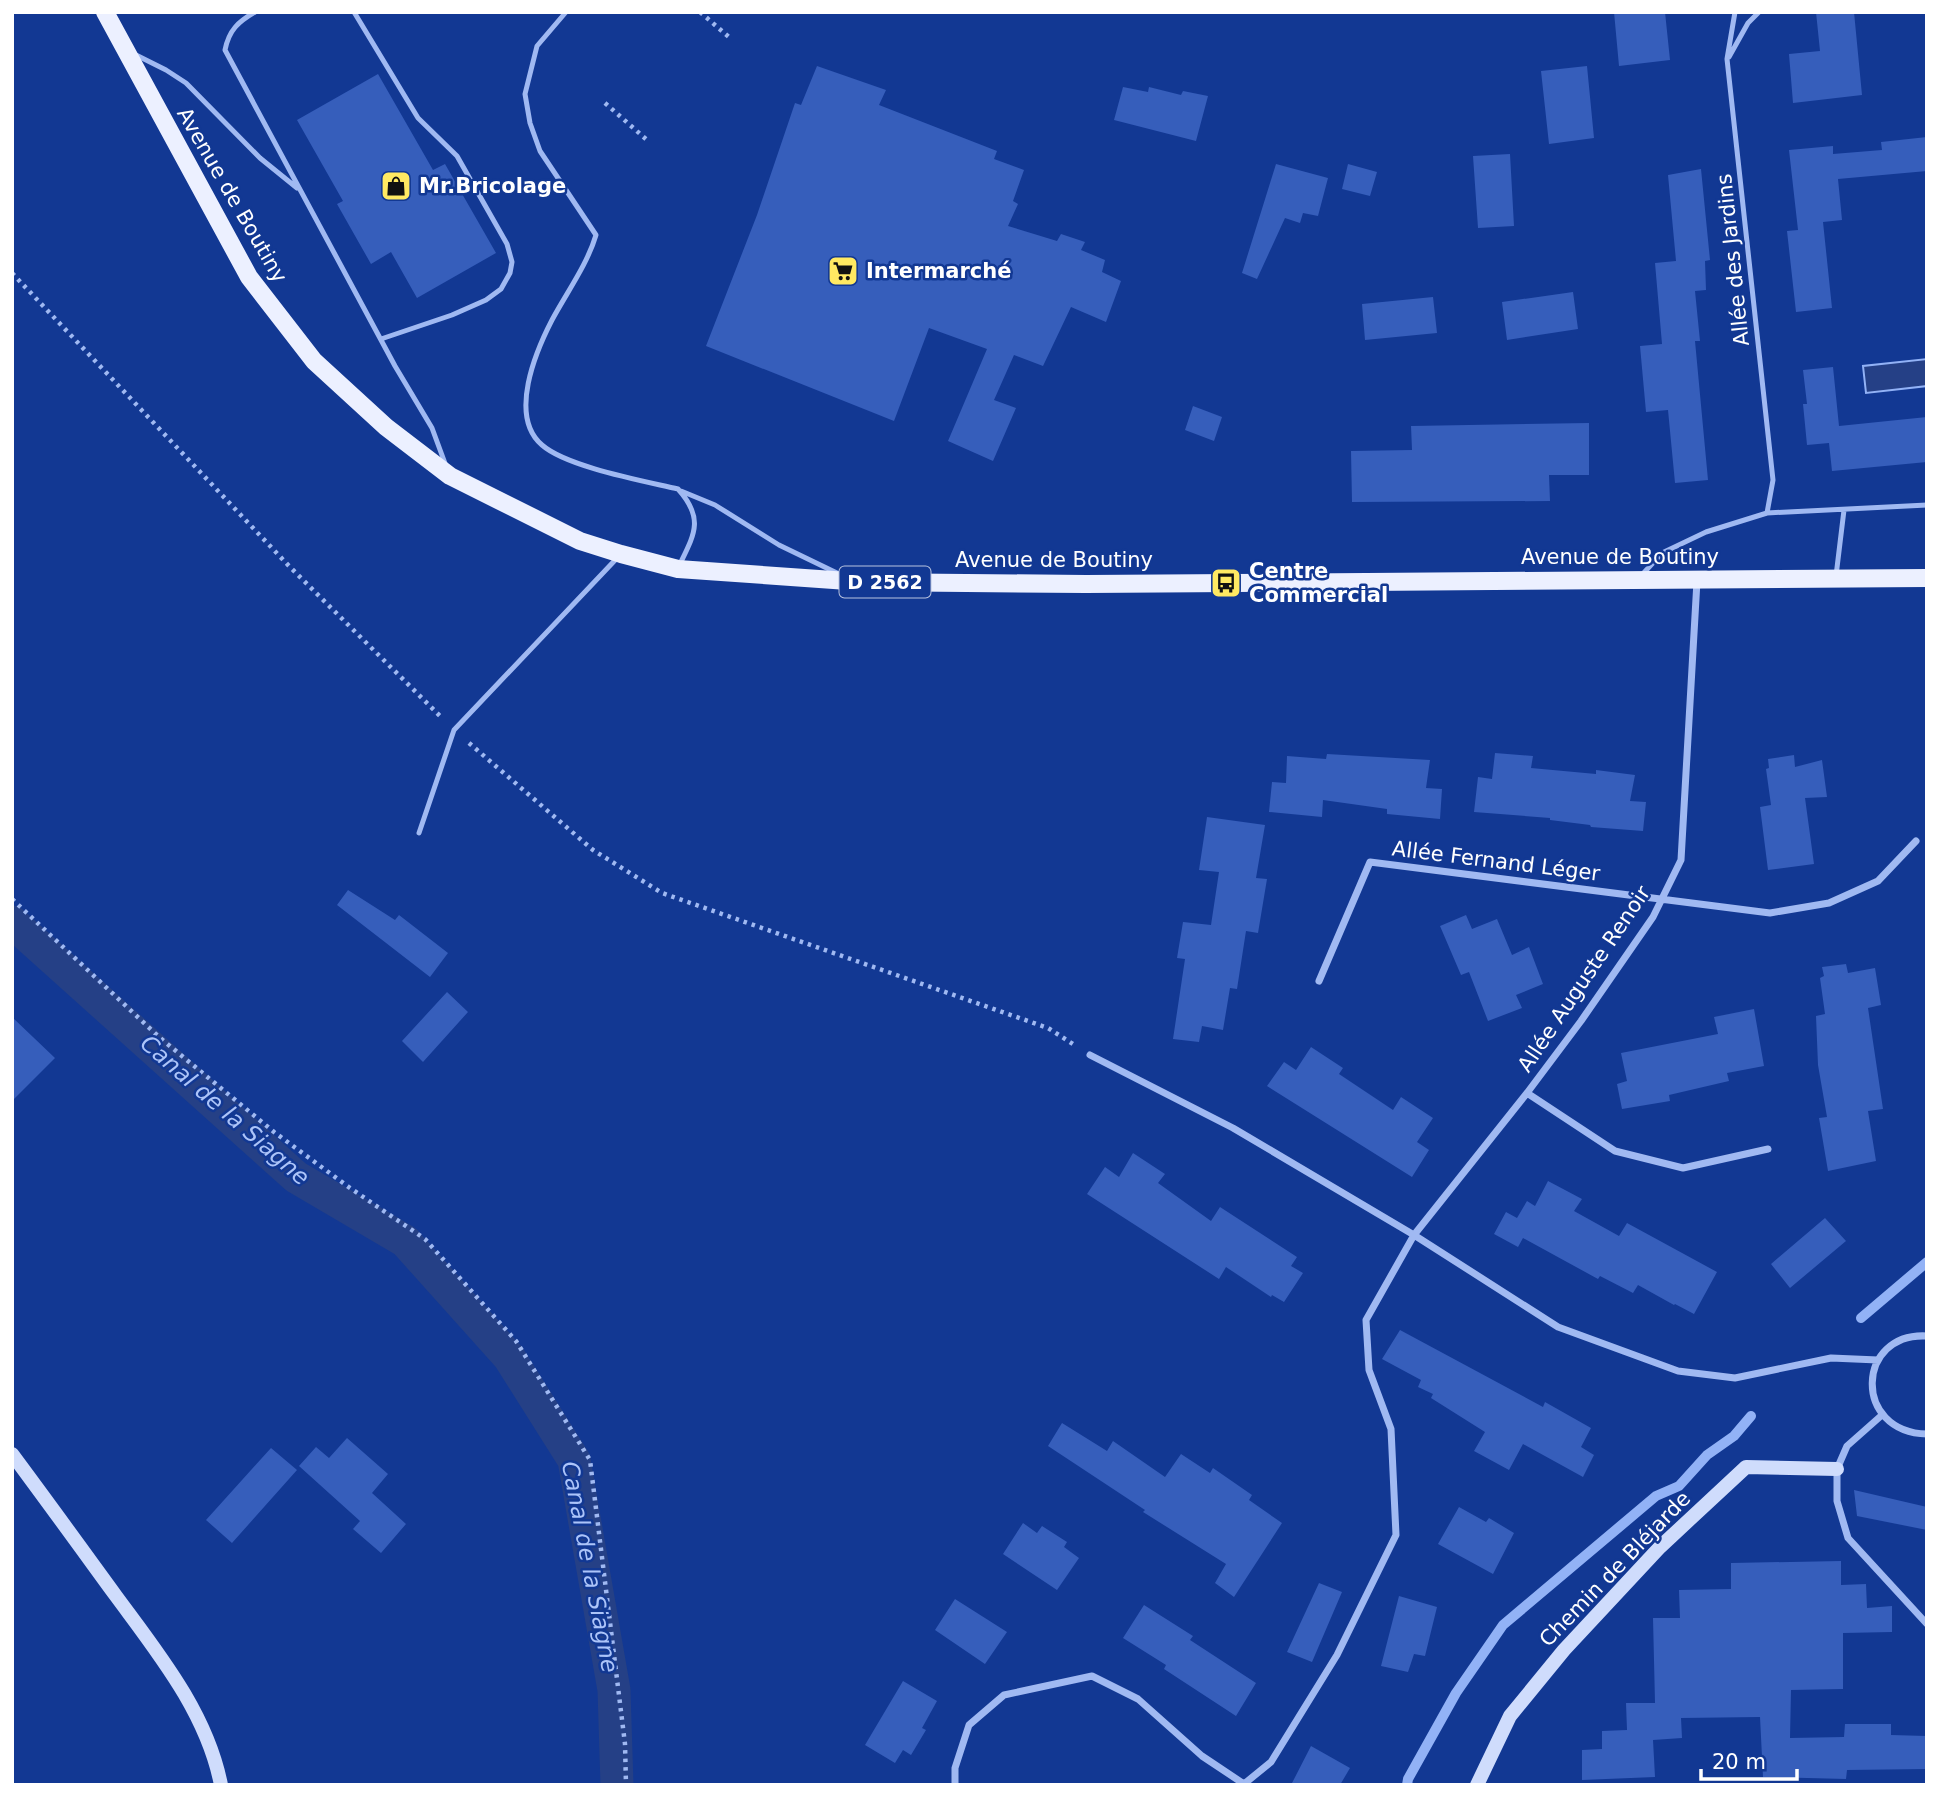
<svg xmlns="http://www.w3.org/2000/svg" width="1939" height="1797" viewBox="0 0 1939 1797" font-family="'DejaVu Sans',sans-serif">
<rect width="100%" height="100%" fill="#123893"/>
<path fill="#254086" stroke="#92b2f6" stroke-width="2" d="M 1927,359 L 1927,386 L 1866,393 L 1863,366 Z"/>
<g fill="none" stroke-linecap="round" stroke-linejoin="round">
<path stroke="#92b2f6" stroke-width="10" d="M 1861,1318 L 1927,1262
M 1407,1785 L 1408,1779 L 1456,1693 L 1503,1625 L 1656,1496 L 1679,1486 L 1707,1455 L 1734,1436 L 1751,1416"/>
<path stroke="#254086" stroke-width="33" d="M 12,922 L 296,1177 L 405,1241 L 509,1357 L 574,1460 L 614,1690 L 617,1785"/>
</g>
<path fill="#365ebb" d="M 1614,12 L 1665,12 L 1670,60 L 1619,66 Z
M 1816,12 L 1854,12 L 1862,95 L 1793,103 L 1789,54 L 1820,51 Z
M 817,66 L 886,90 L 879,105 L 997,151 L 994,159 L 1024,170 L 1013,201 L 1018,204 L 1008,226 L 1057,241 L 1061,234 L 1085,242 L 1081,250 L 1105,260 L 1102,272 L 1121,281 L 1106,322 L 1071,307 L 1043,366 L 1014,355 L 994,400 L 1016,408 L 993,461 L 948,441 L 987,349 L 929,328 L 894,421 L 706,346 L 757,215 L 795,103 L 801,105 Z
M 1587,66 L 1594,138 L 1549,144 L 1541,71 Z
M 378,74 L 433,170 L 445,164 L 496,253 L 417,298 L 391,252 L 371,264 L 337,204 L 343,201 L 297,120 Z
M 1123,87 L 1148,92 L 1149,87 L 1181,95 L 1183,91 L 1208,96 L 1196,141 L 1114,120 Z
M 1927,137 L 1927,171 L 1838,179 L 1842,220 L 1823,222 L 1832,308 L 1796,312 L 1787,231 L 1798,230 L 1789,150 L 1833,146 L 1833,154 L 1882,150 L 1881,142 Z
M 1510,154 L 1514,226 L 1478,228 L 1473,156 Z
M 1276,164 L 1328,178 L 1318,216 L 1303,213 L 1300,223 L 1285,218 L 1257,279 L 1242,273 Z
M 1348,164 L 1377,172 L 1370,196 L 1342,189 Z
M 1701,169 L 1710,260 L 1705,261 L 1706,290 L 1695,291 L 1700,341 L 1695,341 L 1708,480 L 1675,483 L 1668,410 L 1646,412 L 1640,346 L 1662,344 L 1655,263 L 1676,261 L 1668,175 Z
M 1573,292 L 1578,329 L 1507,340 L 1502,302 Z
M 1433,297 L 1437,333 L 1365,340 L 1362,304 Z
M 1833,367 L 1839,426 L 1927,417 L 1927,462 L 1832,471 L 1829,443 L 1807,445 L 1803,404 L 1807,404 L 1803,370 Z
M 1193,406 L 1222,417 L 1214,441 L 1185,430 Z
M 1589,423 L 1589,475 L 1549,475 L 1550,501 L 1352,502 L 1351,451 L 1412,450 L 1411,426 Z
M 1495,753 L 1533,756 L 1531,768 L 1596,774 L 1596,770 L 1635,775 L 1630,801 L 1646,802 L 1643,831 L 1591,827 L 1590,825 L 1550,820 L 1550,818 L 1474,812 L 1478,777 L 1492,779 Z
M 1327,754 L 1430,760 L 1426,788 L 1442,789 L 1440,819 L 1387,814 L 1387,809 L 1323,800 L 1322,817 L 1269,812 L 1272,782 L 1286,783 L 1287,756 L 1326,759 Z
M 1794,755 L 1795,767 L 1822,760 L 1827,797 L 1805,798 L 1814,864 L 1768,870 L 1760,807 L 1771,805 L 1766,769 L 1769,768 L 1768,759 Z
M 1207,817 L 1265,825 L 1256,878 L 1267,879 L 1258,933 L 1246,931 L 1237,989 L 1230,988 L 1223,1030 L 1202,1026 L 1199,1042 L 1173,1039 L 1185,959 L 1177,958 L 1183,922 L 1211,925 L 1219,872 L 1199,870 Z
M 348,890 L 395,920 L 399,915 L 448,953 L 430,977 L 337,905 Z
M 1466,915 L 1472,929 L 1497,919 L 1512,955 L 1529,947 L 1543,984 L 1516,995 L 1522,1008 L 1488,1021 L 1469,972 L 1461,975 L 1440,926 Z
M 1846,964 L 1848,973 L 1875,968 L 1881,1005 L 1868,1008 L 1883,1109 L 1868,1111 L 1876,1161 L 1828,1171 L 1819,1118 L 1827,1117 L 1818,1065 L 1816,1016 L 1825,1014 L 1820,978 L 1824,976 L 1822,967 Z
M 447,992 L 468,1012 L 423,1062 L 402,1041 Z
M 1754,1009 L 1764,1066 L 1727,1073 L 1729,1081 L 1669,1095 L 1670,1101 L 1622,1109 L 1617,1084 L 1627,1081 L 1621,1053 L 1718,1034 L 1714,1017 Z
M 12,1017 L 55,1058 L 12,1101 Z
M 1311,1047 L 1343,1068 L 1339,1074 L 1393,1110 L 1401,1097 L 1433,1118 L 1417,1142 L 1429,1150 L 1412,1177 L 1267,1086 L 1284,1062 L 1296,1070 Z
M 1133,1153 L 1165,1174 L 1158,1183 L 1211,1221 L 1220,1207 L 1297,1257 L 1291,1266 L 1303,1273 L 1284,1302 L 1272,1295 L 1271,1297 L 1226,1267 L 1219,1279 L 1087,1194 L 1105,1167 L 1119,1177 Z
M 1548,1181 L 1582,1199 L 1574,1211 L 1619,1236 L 1627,1223 L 1717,1272 L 1694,1314 L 1675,1304 L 1674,1305 L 1638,1285 L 1633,1293 L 1600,1276 L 1598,1279 L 1523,1238 L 1518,1247 L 1494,1234 L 1506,1212 L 1517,1218 L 1527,1201 L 1535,1206 Z
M 1825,1218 L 1846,1241 L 1790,1288 L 1771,1264 Z
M 1400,1330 L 1543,1407 L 1545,1402 L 1591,1428 L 1581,1447 L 1594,1455 L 1583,1477 L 1523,1444 L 1509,1470 L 1474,1451 L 1485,1432 L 1431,1398 L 1433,1394 L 1418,1387 L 1421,1380 L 1382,1359 Z
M 1062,1423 L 1107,1451 L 1113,1441 L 1165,1477 L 1181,1454 L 1210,1473 L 1213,1468 L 1252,1495 L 1249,1500 L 1282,1523 L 1234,1597 L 1215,1583 L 1226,1564 L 1143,1512 L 1145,1510 L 1048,1446 Z
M 347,1438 L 388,1474 L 372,1493 L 406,1524 L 381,1553 L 353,1529 L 360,1521 L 299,1466 L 316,1447 L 329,1458 Z
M 271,1448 L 297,1470 L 232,1543 L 206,1520 Z
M 1854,1490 L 1927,1507 L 1927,1530 L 1857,1516 Z
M 1459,1507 L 1486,1522 L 1489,1518 L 1514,1533 L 1493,1574 L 1438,1544 Z
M 1023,1523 L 1037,1533 L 1042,1526 L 1067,1542 L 1064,1547 L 1079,1558 L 1057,1590 L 1003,1554 Z
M 1841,1561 L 1841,1585 L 1866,1584 L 1867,1608 L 1892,1606 L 1892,1632 L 1843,1633 L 1843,1689 L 1791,1690 L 1790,1738 L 1844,1737 L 1845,1724 L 1891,1724 L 1891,1735 L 1927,1736 L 1927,1769 L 1847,1770 L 1846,1779 L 1763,1777 L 1760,1717 L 1681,1718 L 1682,1738 L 1653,1740 L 1655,1777 L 1582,1780 L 1582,1750 L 1602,1749 L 1602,1731 L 1627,1730 L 1626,1703 L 1655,1703 L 1653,1618 L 1680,1618 L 1679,1590 L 1731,1589 L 1731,1563 Z
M 1319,1583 L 1342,1592 L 1312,1662 L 1287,1652 Z
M 1399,1596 L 1437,1607 L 1425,1656 L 1414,1654 L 1408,1672 L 1381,1666 Z
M 955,1599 L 1007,1632 L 985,1664 L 935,1630 Z
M 1144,1605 L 1193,1636 L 1190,1640 L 1256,1683 L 1236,1716 L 1164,1669 L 1166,1665 L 1123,1638 Z
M 903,1681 L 937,1701 L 922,1728 L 926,1730 L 911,1755 L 903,1750 L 895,1763 L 865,1745 Z
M 1311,1746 L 1350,1768 L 1340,1785 L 1291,1785 Z"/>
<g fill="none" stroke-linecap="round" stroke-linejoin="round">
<path stroke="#a0b9f2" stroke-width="4.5" stroke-dasharray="3.5 5" stroke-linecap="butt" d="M 700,12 L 730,38
M 605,103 L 647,140
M 12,273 L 289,566 L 442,718
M 469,743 L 593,850 L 662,893 L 1048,1028 L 1076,1046
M 12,899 L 159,1037 L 274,1132 L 350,1188 L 425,1239 L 516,1341 L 590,1460 L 625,1744 L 626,1785"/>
<path stroke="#a0b9f2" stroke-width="5" d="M 255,12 C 238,22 229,30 225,50 L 395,366 L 432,428 L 446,466
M 354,12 L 418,118 L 457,156 L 507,244 L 512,262 L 510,273 L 501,289 L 486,300 L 452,315 L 381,339
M 566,12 L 537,46 L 525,94 L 530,123 L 540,151 L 596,235 C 587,265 567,292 552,320 C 536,351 508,416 542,445 C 567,467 644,481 678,489 C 705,519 694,535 679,566
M 1735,12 L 1727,59 L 1773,480 L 1767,513
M 136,55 L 166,70 L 186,83 L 260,158 L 297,188
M 1729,57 L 1748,23 L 1759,12
M 681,491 L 715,505 L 779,545 L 839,574
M 1836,576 L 1844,510
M 1640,577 L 1662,553 L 1706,532 L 1767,513 L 1927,505
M 419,833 L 454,730 L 619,556"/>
<path stroke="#a0b9f2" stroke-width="7" d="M 1319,981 L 1370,862 L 1770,913 L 1829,903 L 1878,881 L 1916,841
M 1090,1055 L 1233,1128 L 1414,1235 L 1558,1327 L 1678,1371 L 1735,1378 L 1831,1358 L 1878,1360
M 1527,1093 L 1615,1151 L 1683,1168 L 1768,1149
M 1927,1336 C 1856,1332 1852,1432 1927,1434
M 1882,1415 L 1847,1446 L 1837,1469 L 1837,1501 L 1848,1538 L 1927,1624
M 955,1785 L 955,1768 L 969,1725 L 1004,1695 L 1092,1676 L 1138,1699 L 1202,1756 L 1244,1784 L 1271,1762 L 1337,1655 L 1396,1535 L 1391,1429 L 1369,1370 L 1366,1320 L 1414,1235 L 1527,1093 L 1581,1021 L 1653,917 L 1681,860 L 1697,581"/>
<path stroke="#cfdcfc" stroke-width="14" d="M 12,1454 C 47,1501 81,1548 116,1596 C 158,1653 207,1713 221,1785
M 1477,1785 L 1510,1716 L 1564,1650 L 1660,1547 L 1746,1467 L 1837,1469"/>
<path stroke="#ecf0ff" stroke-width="18" d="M 105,12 L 249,277 L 314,361 L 386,427 L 450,476 L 580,541 L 621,554 L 678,569 L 862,582 L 1086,584 L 1927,578"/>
</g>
<defs>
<g id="shop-square" transform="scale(1.575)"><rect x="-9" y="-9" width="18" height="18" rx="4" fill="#ffe962" stroke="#123893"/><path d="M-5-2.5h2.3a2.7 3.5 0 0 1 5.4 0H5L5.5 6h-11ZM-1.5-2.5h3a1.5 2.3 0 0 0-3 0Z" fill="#111"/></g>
<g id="supermarket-square" transform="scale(1.575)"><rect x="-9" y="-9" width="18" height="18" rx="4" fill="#ffe962" stroke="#123893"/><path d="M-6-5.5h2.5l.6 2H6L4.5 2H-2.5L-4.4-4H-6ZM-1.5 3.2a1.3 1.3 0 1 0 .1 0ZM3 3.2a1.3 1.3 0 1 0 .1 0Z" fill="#111"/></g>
<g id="bus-square" transform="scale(1.575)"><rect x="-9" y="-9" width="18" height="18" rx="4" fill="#ffe962" stroke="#123893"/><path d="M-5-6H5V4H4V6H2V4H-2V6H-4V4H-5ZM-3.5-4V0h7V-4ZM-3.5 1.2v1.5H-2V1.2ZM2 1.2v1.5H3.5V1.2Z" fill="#111"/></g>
</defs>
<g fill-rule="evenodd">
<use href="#shop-square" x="396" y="186"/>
<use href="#supermarket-square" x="843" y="271"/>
<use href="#bus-square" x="1226" y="583"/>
</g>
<g text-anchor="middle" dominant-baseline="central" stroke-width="5" stroke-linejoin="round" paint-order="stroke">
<rect fill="#123893" stroke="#b8c3df" stroke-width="2" x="839.5" y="566.5" width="91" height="31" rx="5"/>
<g font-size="19" font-weight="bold" fill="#fff">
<text x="885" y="582">D 2562</text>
</g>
<g font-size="21" font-weight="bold" fill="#fff" stroke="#123893" text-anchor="start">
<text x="419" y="186">Mr.Bricolage</text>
<text x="866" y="271">Intermarché</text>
<text x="1249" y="571">Centre<tspan x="1249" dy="24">Commercial</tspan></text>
</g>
<g font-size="21" fill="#fff" stroke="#123893">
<text transform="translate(232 195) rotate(60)">Avenue de Boutiny</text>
<text transform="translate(1733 260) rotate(-96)">Allée des Jardins</text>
<text x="1620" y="557">Avenue de Boutiny</text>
<text x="1054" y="560">Avenue de Boutiny</text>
<text transform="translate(1496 861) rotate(7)">Allée Fernand Léger</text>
<text transform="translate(1584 979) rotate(-56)">Allée Auguste Renoir</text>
<text transform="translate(1615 1569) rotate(-46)">Chemin de Bléjarde</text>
</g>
<g font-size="23" font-style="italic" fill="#acc4f9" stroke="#123893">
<text transform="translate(225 1110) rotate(41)">Canal de la Siagne</text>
<text transform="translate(590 1567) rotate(79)">Canal de la Siagne</text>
</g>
</g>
<rect width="1939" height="1797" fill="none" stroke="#ffffff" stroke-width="28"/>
<path d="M1701 1769v10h96v-10" fill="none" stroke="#ffffff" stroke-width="3.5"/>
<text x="1712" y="1769" font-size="21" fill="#ffffff" stroke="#123893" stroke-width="5" paint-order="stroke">20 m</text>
</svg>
